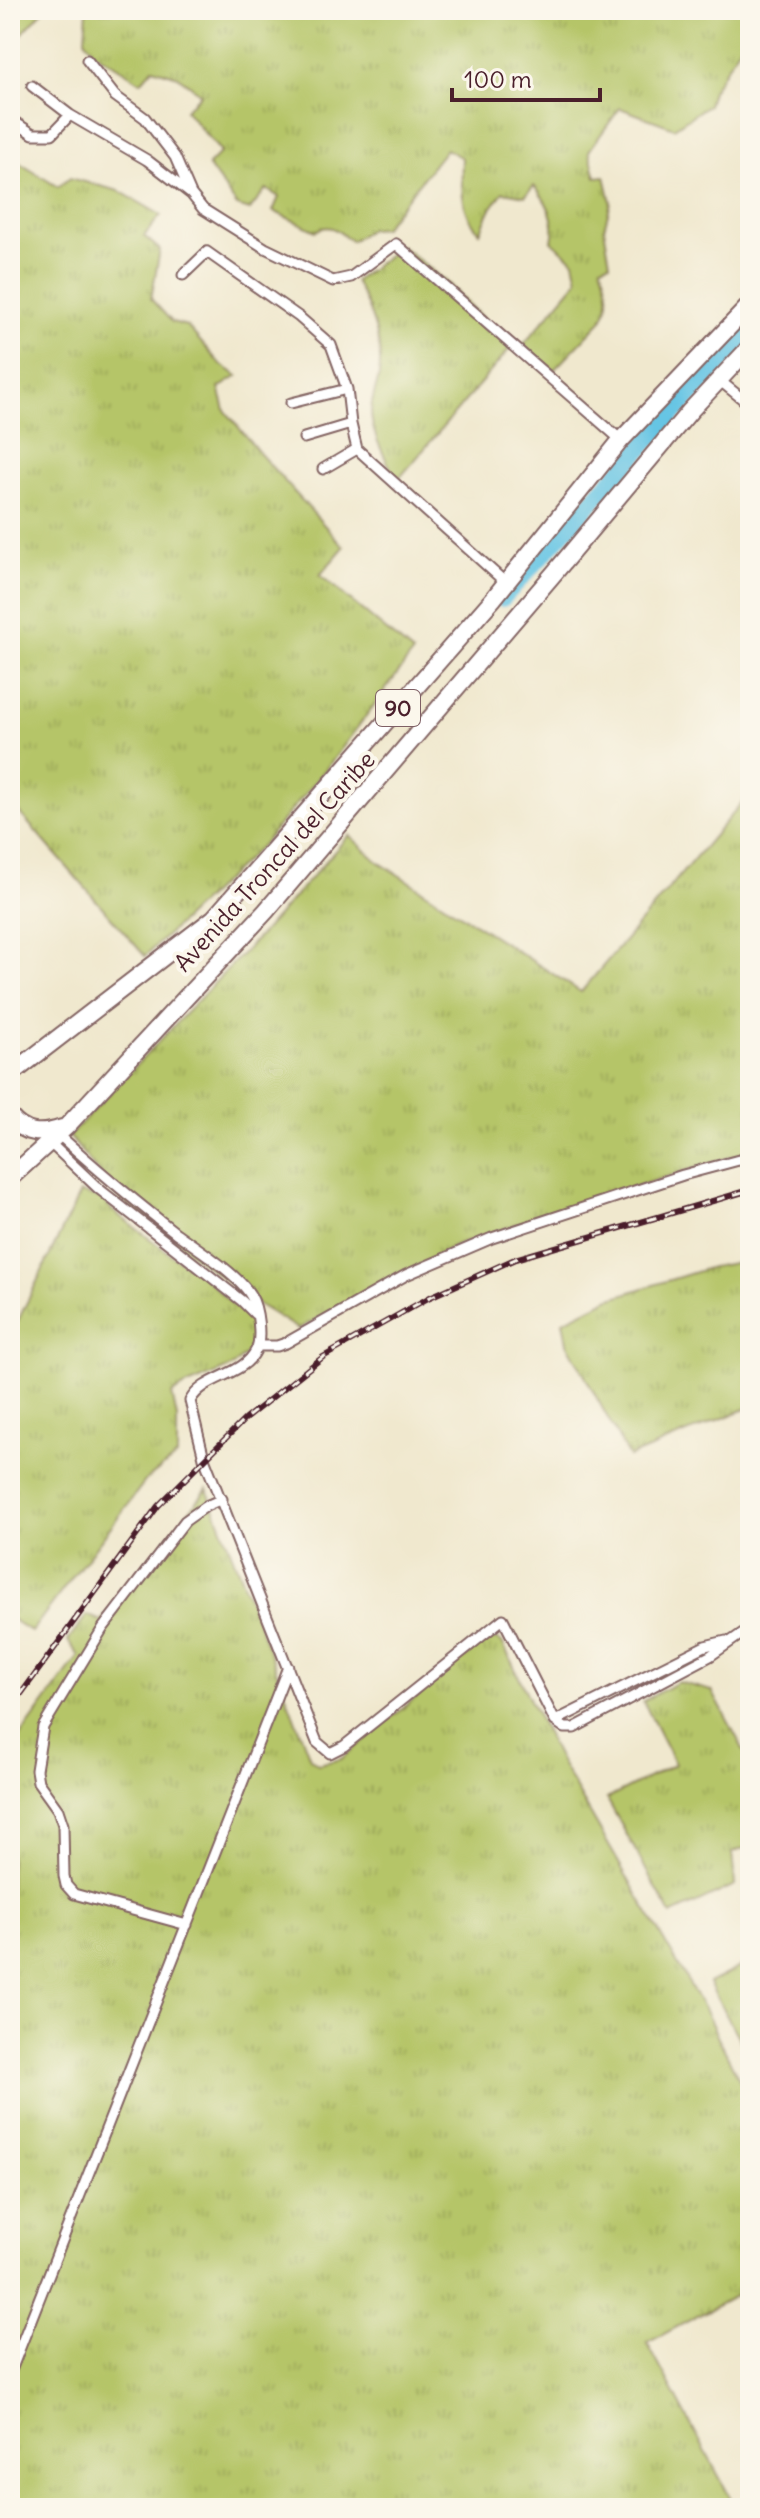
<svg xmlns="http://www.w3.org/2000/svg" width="760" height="2518" viewBox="0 0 760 2518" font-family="Delius,sans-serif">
<defs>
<pattern id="grass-tufts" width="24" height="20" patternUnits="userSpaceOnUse" patternTransform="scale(2)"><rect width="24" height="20" fill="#b5c568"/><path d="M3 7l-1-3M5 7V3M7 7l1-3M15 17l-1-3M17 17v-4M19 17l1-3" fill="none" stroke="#9da95a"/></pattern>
</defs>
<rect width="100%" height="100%" fill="#fbf7ec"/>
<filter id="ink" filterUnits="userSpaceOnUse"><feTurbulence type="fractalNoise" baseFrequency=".0125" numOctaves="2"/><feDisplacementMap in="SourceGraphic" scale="16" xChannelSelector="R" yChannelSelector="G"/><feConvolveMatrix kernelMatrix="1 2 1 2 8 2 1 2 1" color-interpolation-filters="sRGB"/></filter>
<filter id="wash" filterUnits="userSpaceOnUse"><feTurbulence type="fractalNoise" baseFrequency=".006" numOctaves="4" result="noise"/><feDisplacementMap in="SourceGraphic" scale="32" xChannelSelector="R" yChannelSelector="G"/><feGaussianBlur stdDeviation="1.8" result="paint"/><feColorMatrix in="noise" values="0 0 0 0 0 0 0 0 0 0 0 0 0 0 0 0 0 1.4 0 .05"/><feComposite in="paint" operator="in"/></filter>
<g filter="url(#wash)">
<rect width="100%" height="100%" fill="#f0e8ce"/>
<path fill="url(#grass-tufts)" stroke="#80724a" stroke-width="2" d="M 10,10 L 44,10 L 10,47 Z
M 87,10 L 750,10 L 750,43 L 741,45 L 712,91 L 708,105 L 674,128 L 620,108 L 589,151 L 596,177 L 605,176 L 611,202 L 604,228 L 610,263 L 601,266 C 608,286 613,302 601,321 L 554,370 L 523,345 L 578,280 L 574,261 L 552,241 C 557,220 547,201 534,186 L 525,196 L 503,192 L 490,210 L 480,232 C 460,214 461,183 462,158 L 446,149 L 383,228 L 370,229 L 352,241 C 339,233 331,221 316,231 L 273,211 L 279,197 L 266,189 L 250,210 L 237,206 L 208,165 L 221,152 L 185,110 L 201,94 L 178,76 L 153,68 L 141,82 L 94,52 L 85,39 Z
M 10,157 L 58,187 L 70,178 L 119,191 L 161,215 L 144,236 L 160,250 L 151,299 L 172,322 L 187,326 L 220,364 L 238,376 L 219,388 L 225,410 L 261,455 L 344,547 L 320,575 L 413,653 L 330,764 L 263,844 L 145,956 L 10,802 Z
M 401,246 L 447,282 L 489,325 L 513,345 L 397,481 C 387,460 371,435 371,411 C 371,400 377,387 379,375 C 384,343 370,308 355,281 Z
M 750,793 L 750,1151 L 528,1220 L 455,1246 L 298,1329 L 251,1300 L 120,1199 L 69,1136 L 262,933 L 349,835 L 377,861 L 581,992 Z
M 80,1193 L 102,1199 L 113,1211 L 174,1257 L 202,1275 L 251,1322 L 253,1336 L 249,1351 L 233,1366 L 186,1386 L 172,1394 L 177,1418 L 177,1456 L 146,1480 L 31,1632 L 10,1618 L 10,1337 Z
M 750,1260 L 750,1407 L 629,1457 L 567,1343 L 563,1321 L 608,1299 L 712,1267 Z
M 207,1489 L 310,1758 L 318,1764 L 341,1759 L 481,1644 L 496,1639 L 503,1644 L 558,1758 L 705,2011 L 750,2101 L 750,2288 L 647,2343 L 736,2508 L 10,2508 L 10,1817 L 15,1800 L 10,1797 L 10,1750 L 79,1656 L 68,1641 L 87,1615 L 101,1621 Z
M 678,1682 L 712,1691 L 750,1762 L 750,1846 L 732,1853 L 735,1885 L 671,1915 L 607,1799 L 675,1764 L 643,1701 Z
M 750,1962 L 750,2059 L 709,1983 Z"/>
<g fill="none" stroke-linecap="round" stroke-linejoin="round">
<path stroke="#66c5e4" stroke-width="18" d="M 502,598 L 750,331"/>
</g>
</g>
<g filter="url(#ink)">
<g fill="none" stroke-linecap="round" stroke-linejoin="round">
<g stroke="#846564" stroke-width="13">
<path id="minor" d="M 87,60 L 115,96 L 145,118 L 175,157 L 191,194 L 203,209 L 265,248 L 333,281 L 351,277 L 396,244 L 621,440
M 32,86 L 70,115 L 147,160 L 191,194
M 10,119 L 33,134 L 52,134 L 70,115
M 183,275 L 207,252 L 299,317 L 331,345 L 347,389 L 291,403
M 719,380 L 750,405
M 347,389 L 351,424 L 357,449 L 506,583
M 304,438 L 351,424
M 323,469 L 357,449
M 58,1134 C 96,1169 135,1201 176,1233 C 197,1248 239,1275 251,1296 C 258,1308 262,1338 256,1350 C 243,1377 204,1375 190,1401 L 204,1458 L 317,1742 L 330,1753 L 344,1746 L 503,1619 L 555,1721 L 565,1728 L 574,1728 L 710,1656 L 750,1628
M 49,1142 L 99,1189 L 242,1301 L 255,1314
M 258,1346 L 277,1346 L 286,1343 L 406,1275 L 492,1238 L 683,1175 L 750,1157
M 555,1721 L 705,1646 L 726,1641
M 187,1925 L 74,1894 L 66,1885 L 64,1876 L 63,1825 L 58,1810 L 38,1782 L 36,1770 L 43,1727 L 103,1628 L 185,1521 L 206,1506 L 222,1499
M 10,2373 L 288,1667"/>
</g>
<g stroke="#846564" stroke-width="20">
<path id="trunk" d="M 10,1075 L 214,918 L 493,599 L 621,440 L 750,305
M 10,1117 C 25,1135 41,1135 62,1128
M 10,1178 L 67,1126 L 266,911 L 556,571 L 690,411 L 750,347"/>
</g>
<use href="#minor" stroke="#fff" stroke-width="9"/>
<use href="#trunk" stroke="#fff" stroke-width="16"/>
<g stroke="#4a1f2b" stroke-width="6">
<path id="rail" d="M 10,1709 L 158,1506 L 245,1419 L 323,1357 L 430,1297 L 515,1259 L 750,1190"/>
</g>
<use href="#rail" stroke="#fbf7ec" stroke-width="3" stroke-dasharray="9" stroke-linecap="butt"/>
</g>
</g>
<g text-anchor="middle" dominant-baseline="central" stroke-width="8" stroke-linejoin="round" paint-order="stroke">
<rect fill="#fbf7ec" stroke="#7f6065" stroke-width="2" x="376" y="690" width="44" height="36" rx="6"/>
<g font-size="22" font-weight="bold" fill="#4a1f2b">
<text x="398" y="708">90</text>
</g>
<g font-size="24" fill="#4a1f2b" stroke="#fbf7ec">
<text transform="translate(274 861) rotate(-48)">Avenida Troncal del Caribe</text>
</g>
</g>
<rect width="760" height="2518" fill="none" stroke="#fbf7ec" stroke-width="40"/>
<path d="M452 88v12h148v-12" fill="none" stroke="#4a1f2b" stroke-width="4"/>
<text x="464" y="88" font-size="24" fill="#4a1f2b" stroke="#fbf7ec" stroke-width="6" paint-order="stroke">100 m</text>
</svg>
